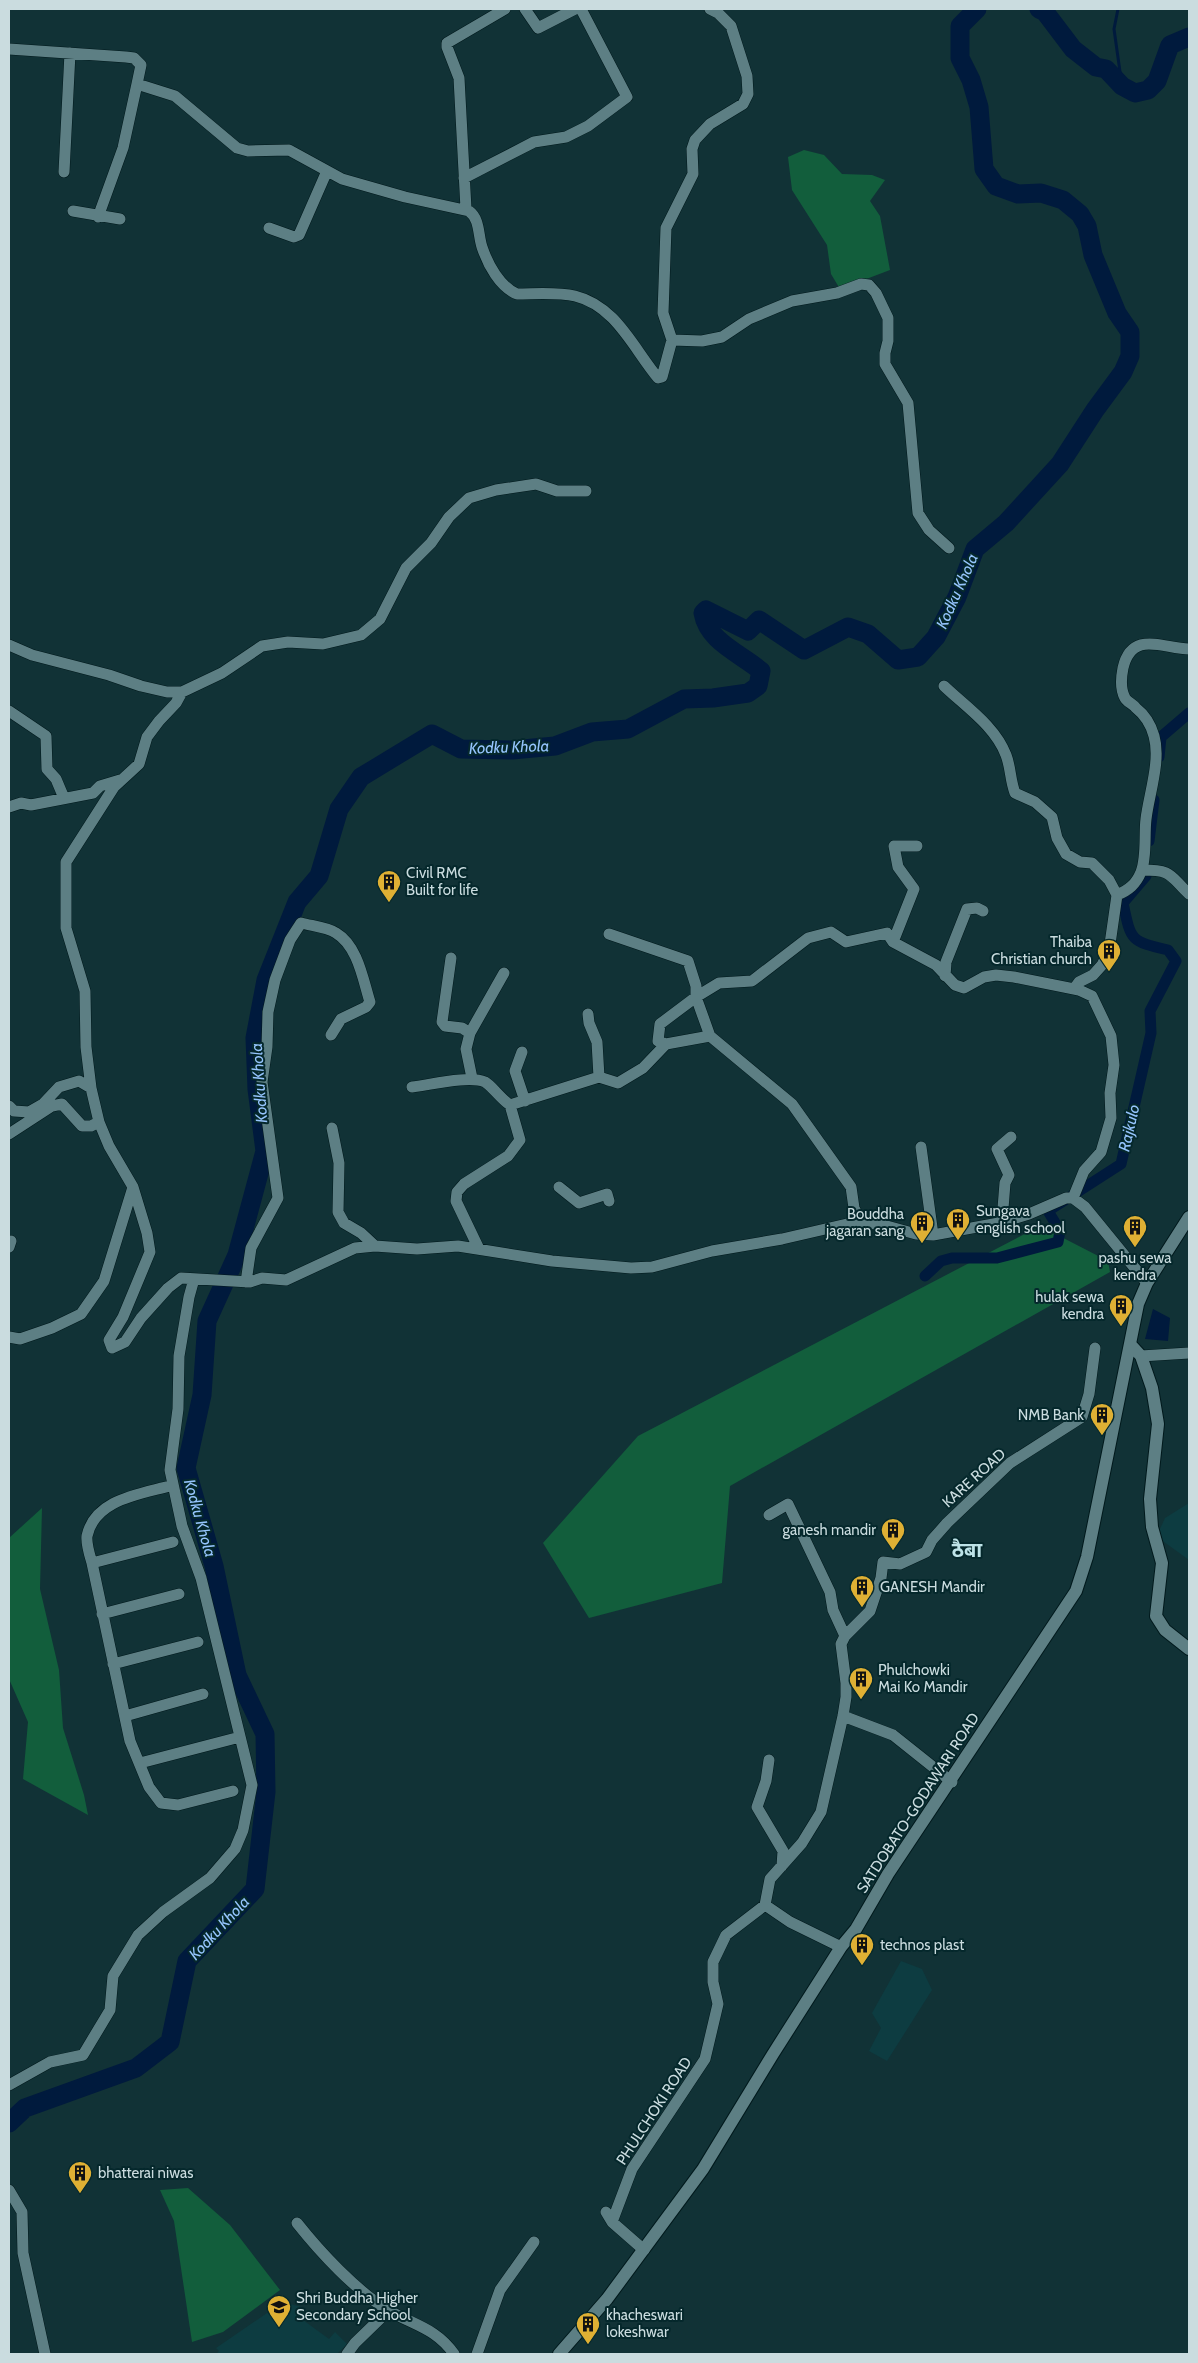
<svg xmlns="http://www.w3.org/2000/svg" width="1198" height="2363" viewBox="0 0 1198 2363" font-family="Cabin,'Noto Sans Devanagari',sans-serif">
<rect width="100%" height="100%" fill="#113236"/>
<path fill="#0d3c41" d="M 1189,1503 L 1189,1560 L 1160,1539 L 1159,1531 L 1165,1518 Z
M 901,1961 L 922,1969 L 932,1990 L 887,2061 L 869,2051 L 881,2028 L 872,2013 Z
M 283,2302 L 301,2307 L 303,2320 L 329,2339 L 335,2332 L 347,2344 L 337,2354 L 216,2354 L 219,2351 L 216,2348 Z"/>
<path fill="#125e3c" d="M 804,150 L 824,155 L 842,174 L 872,175 L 885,180 L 870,201 L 880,216 L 890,270 L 840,289 L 831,274 L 827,245 L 792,190 L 788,157 Z
M 1040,1226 L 1108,1261 L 1110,1272 L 730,1486 L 722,1583 L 589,1618 L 543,1543 L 638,1436 Z
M 42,1508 L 40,1589 L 59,1670 L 63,1728 L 84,1795 L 88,1815 L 23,1779 L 28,1722 L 9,1679 L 9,1538 Z
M 188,2188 L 230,2225 L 280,2290 L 223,2332 L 192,2342 L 174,2221 L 160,2190 Z"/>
<path fill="#001a3d" d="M 1153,1309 L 1170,1318 L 1168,1341 L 1145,1339 Z"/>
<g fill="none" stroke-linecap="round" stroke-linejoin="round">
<path stroke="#001a3d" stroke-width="3" d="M 965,9 L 967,19
M 1118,9 L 1114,29 L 1122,86"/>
<path stroke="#001a3d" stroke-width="11" d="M 1159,757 L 1161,737 L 1189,713
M 1149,841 L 1154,800
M 925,1276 L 941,1261 L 952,1258 L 997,1258 L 1058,1242 L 1060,1231 L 1048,1211 L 1121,1164 L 1151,1033 L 1150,1011 L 1176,961 L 1168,950 C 1130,941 1131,941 1123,903 L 1146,876"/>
<path stroke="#001a3d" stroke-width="19" d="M 1039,9 L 1045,12 L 1073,49 L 1096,67 L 1106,69 L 1122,86 L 1135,93 L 1148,90 L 1157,81 L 1170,45 L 1189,37
M 9,2123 L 25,2108 L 136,2068 L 170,2042 L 187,1961 L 255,1889 L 266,1792 L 265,1734 L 237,1675 L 214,1566 L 186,1468 L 202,1395 L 207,1321 L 237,1255 L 265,1151 L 257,1089 L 255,1038 L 266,980 L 297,902 L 319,876 L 339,809 L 361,777 L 432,734 L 461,749 L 512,750 L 555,746 L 592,732 L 628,729 L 684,699 L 713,698 L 748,693 L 758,686 L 761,671 C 740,653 708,642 703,613 L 706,610 L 748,631 L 759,620 L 804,650 L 848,627 L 868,634 L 898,660 L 918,657 L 936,637 L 957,597 L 975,549 L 1006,523 L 1060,464 L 1095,410 L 1123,372 L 1130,356 L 1130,332 L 1117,313 L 1093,255 L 1087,226 L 1080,214 L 1063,200 L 1041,193 L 1018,194 L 996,186 L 984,169 L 979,107 L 971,80 L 960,58 L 960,26 L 977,9"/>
<g stroke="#01191c" stroke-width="12">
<path id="minor" d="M 525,9 L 538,28 L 575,9
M 9,49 L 126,57 L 134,58 L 141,65 L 137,84 L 175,96 L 237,148 L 248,151 L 289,150 L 342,179 L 405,197 L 469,211 C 480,219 478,235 482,247 C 488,265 500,287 517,294 C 535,294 557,292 575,296 C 616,306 633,348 658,378 L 662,377 L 672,340 L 702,341 L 722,337 L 749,319 L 792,301 L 837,293 L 861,284 L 869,285 L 876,293 L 888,318 L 888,341 L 885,353 L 885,364 L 908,403 L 918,513 L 929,530 L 949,548
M 64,172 L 70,53
M 464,178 L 534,142 L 566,137 L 588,126 L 627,97 L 581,9
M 466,209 L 459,78 L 447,47 L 447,43 L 505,9
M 73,211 L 120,219
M 98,217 L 123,148 L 137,84
M 269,228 L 294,237 L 299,235 L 327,171
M 672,340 L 663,313 L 666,228 L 693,174 L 692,149 L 695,140 L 710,124 L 743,104 L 748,94 L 747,76 L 731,26 L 718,13 L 710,9
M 9,645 L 32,655 L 109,675 L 141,686 L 167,692 L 182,692 L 222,673 L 262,646 L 288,642 L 323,644 L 361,635 L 380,619 L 406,568 L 431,543 L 449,517 L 469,498 L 496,490 L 536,484 L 557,491 L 586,491
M 944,686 C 966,707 995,726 1006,755 C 1011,768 1010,780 1015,793 L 1035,802 L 1052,817 L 1057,838 L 1066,854 L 1080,862 L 1092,863 L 1109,880 L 1117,895 L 1109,951 L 1102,965 L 1093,975 L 1079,982 L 1074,989
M 9,711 L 46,736 L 47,769 L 56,779 L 64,798
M 9,807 L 21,803 L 31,805 L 93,793 L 100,786 L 120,780
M 1142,870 C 1173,870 1169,875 1189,894
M 1117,895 C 1129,890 1136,884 1141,872 C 1147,857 1144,835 1146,819 C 1149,794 1161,761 1154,736 C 1151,725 1145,715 1136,708 C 1133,704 1127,702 1125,698 C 1120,689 1121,678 1123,668 C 1132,629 1164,649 1189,649
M 609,934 L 688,961 L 696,986 L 696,997 L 710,1036
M 893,942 L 914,889 L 898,867 L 894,846 L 917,846
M 451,958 L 442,1022 L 445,1026 L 462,1028 L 470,1033
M 945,976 L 946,962 L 967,909 L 977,908 L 983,911
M 588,1014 L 589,1023 L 597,1042 L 599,1077
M 522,1052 L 515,1071 L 525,1101
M 472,1078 L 466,1049 L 470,1033 L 504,973
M 412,1087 C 430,1085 469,1075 485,1082 C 491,1085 501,1099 510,1105
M 91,1088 L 86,1047 L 85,991 L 66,928 L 66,862 L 114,787 L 139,764 L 147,737 L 159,721 L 176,703 L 182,692
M 9,1106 L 14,1111 L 29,1112 L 43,1104 L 59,1087 L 79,1081 L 91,1088 L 99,1122 L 109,1146 L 133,1187 L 147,1233 L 150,1252 L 123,1317 L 109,1340 L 112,1348 L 125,1342 L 141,1318 L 168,1288 L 181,1278 L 250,1282 L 262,1278 L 286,1280 L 355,1248 L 375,1246 L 417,1249 L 458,1246 L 552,1261 L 631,1268 L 652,1267 L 712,1251 L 782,1239 L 847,1224 L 861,1222 L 883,1225 L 916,1234 L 933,1235 L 999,1223 L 1029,1214 L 1066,1198 L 1073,1198 L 1085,1207 L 1147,1283
M 332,1128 L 339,1163 L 338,1212 L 344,1223 L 361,1233 L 375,1246
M 9,1134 L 52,1106 L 62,1104 L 82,1126 L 91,1126 L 99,1122
M 921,1147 L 933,1235
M 559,1187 L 579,1203 L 607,1194 L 609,1201
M 1002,1221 L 1005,1183 L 1009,1175 L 997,1149 L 1011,1137
M 861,1222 L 854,1208 L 851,1187 L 792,1104 L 710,1036 L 666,1044 L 658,1041 L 660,1024 L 696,997 L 719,983 L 752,981 L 808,938 L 831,932 L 846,942 L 887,933 L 893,942 L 936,965 L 955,985 L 964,988 L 984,977 L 996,975 L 1014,977 L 1079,990 L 1092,996 L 1111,1036 L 1114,1065 L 1110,1093 L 1111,1118 L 1101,1152 L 1084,1171 L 1073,1198
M 9,1247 L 11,1241
M 479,1249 L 456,1201 L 457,1192 L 464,1184 L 508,1156 L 520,1140 L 510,1105 L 599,1077 L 618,1083 L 643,1068 L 666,1044
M 246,1282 L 251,1248 L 278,1198 L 262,1082 L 267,1047 L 268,1012 L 275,980 L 290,940 L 301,923 C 312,926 327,927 336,933 C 358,946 363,980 370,1002 L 366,1007 L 341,1019 L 331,1035
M 9,1337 L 20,1339 L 52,1328 L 81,1314 L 104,1281 L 133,1187
M 1141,1356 L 1189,1353
M 173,1485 C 143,1494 95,1498 87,1536 C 86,1544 90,1556 92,1563 L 130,1741 L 149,1787 L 161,1803 L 178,1805 L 233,1791
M 769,1515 L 788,1504 L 830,1592 L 833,1610 L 845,1636
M 92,1563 L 173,1542
M 102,1614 L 179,1594
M 113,1664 L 198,1642
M 125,1716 L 203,1694
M 843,1716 L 893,1735 L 952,1782
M 769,1760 L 766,1781 L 757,1807 L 783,1851 L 782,1866
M 140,1763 L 240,1737
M 765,1905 L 790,1922 L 841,1947
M 9,2085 L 50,2062 L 83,2055 L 110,2010 L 113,1976 L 138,1935 L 163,1912 L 210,1878 L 235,1849 L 243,1830 L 252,1785 L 201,1578 L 182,1526 L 170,1470 L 178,1409 L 179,1356 L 189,1297 L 194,1279
M 9,2190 L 22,2212 L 23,2253 L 45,2354
M 606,2212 L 612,2222 L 644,2250
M 612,2222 L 632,2169 L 705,2059 L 718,2004 L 713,1982 L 713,1962 L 726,1935 L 765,1905 L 770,1879 L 802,1843 L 821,1812 L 843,1716 L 846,1697 L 846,1683 L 841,1644 L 845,1636 L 870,1611 L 881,1578 L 883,1562 L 900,1564 L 926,1552 L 932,1540 L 947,1523 L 1010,1463 L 1082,1417 L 1089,1394 L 1095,1348
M 297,2223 C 320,2252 356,2291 388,2310 C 413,2325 436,2328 454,2354
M 347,2354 L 355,2343 L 388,2311
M 477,2354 L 500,2290 L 534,2242"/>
</g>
<g stroke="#01191c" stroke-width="14">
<path id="tertiary" d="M 1130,1344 L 1141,1356 L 1152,1388 L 1158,1424 L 1150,1499 L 1152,1527 L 1162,1563 L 1156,1616 L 1165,1630 L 1189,1649
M 559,2354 L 607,2299 L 703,2169 L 773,2054 L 841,1947 L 856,1929 L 888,1874 L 1076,1591 L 1087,1557 L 1138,1304 L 1147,1283 L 1189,1217"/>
</g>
<use href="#minor" stroke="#5d7f84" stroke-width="11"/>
<use href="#tertiary" stroke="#5d7f84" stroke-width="12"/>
</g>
<defs>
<g id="building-pin" transform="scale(1.25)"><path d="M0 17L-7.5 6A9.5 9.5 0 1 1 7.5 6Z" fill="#dfb034" stroke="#05282c"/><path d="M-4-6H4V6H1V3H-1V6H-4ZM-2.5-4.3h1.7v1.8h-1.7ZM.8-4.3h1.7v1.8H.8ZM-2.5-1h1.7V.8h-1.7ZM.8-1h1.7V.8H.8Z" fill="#111"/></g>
<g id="school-pin" transform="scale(1.25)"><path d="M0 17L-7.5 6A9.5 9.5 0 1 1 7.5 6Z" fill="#dfb034" stroke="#05282c"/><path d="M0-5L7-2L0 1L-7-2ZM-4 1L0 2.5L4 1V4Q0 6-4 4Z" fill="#111"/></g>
</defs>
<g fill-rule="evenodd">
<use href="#building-pin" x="389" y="882"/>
<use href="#building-pin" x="1109" y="951"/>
<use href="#building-pin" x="958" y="1220"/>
<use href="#building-pin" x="922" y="1223"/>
<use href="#building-pin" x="1135" y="1227"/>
<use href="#building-pin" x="1121" y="1306"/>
<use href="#building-pin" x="1102" y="1415"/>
<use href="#building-pin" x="893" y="1530"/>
<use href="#building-pin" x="862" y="1587"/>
<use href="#building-pin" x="861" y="1679"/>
<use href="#building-pin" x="862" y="1945"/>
<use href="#building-pin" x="80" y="2173"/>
<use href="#school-pin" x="279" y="2307"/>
<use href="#building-pin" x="588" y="2324"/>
</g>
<g text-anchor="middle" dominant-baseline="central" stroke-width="4" stroke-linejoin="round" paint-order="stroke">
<g font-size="15" fill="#cadcdf" stroke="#05282c" text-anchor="start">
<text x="406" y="873">Civil RMC<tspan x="406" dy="17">Built for life</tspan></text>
<text x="1092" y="942" text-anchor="end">Thaiba<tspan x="1092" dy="17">Christian church</tspan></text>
<text x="976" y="1211">Sungava<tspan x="976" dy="17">english school</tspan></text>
<text x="904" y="1214" text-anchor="end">Bouddha<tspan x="904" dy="17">jagaran sang</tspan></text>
<text x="1135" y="1258" text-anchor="middle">pashu sewa<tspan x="1135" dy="17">kendra</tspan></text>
<text x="1104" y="1297" text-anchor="end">hulak sewa<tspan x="1104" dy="17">kendra</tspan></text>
<text x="1084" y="1415" text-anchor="end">NMB Bank</text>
<text x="876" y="1530" text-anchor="end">ganesh mandir</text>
<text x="880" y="1587">GANESH Mandir</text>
<text x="878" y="1670">Phulchowki<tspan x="878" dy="17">Mai Ko Mandir</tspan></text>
<text x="880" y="1945">technos plast</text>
<text x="98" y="2173">bhatterai niwas</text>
<text x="296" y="2298">Shri Buddha Higher<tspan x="296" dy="17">Secondary School</tspan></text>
<text x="606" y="2315">khacheswari<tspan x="606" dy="17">lokeshwar</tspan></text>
</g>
<g font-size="15" fill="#cadcdf" stroke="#05282c">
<text transform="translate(974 1478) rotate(-42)">KARE ROAD</text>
<text transform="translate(918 1803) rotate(-57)">SATDOBATO-GODAWARI ROAD</text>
<text transform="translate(654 2111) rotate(-57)">PHULCHOKI ROAD</text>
</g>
<g font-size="16" font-style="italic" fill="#96c5fe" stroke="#05282c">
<text transform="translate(957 591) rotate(-66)">Kodku Khola</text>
<text transform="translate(509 747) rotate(-2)">Kodku Khola</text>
<text transform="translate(259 1083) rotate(-94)">Kodku Khola</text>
<text transform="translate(1129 1128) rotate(-77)">Rajkulo</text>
<text transform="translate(200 1518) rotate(74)">Kodku Khola</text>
<text transform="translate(219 1928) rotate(-47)">Kodku Khola</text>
</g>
<g font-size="20" font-weight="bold" fill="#bee3e8" stroke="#05282c">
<text x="967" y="1550">ठैबा</text>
</g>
</g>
<rect width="1198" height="2363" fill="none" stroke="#cadcdf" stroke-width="20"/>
</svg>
